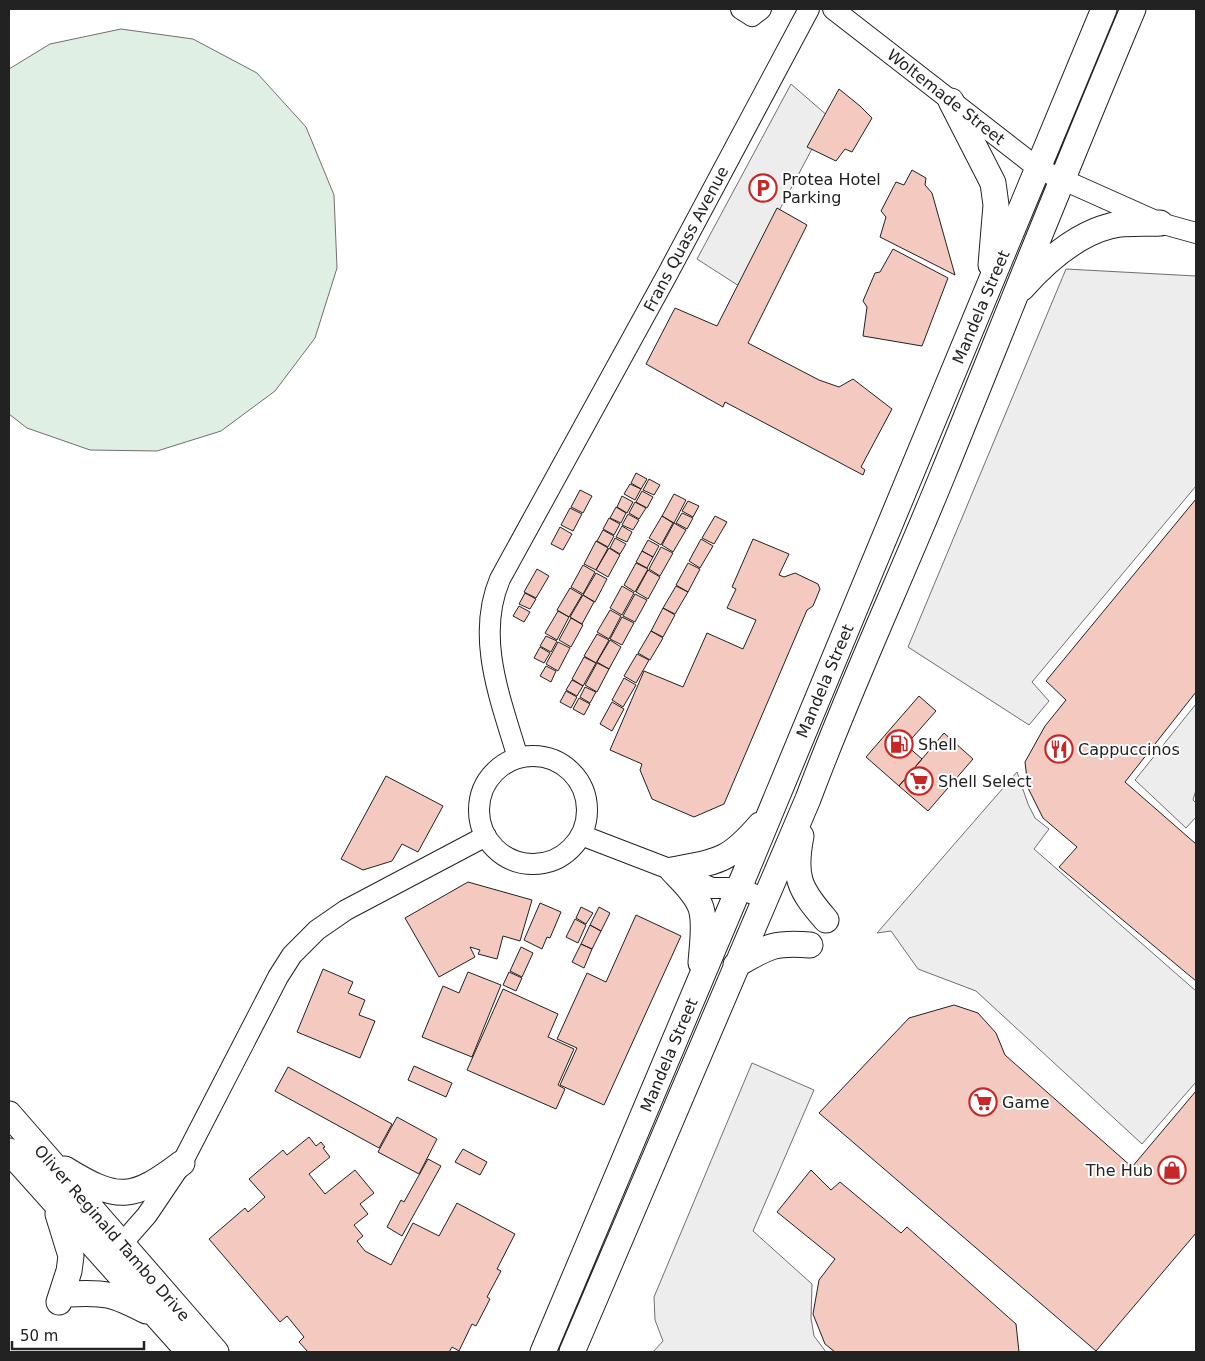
<svg xmlns="http://www.w3.org/2000/svg" width="1205" height="1361" viewBox="0 0 1205 1361" font-family="'DejaVu Sans',sans-serif">
<rect width="100%" height="100%" fill="#fff"/>
<path fill="#e0efe3" stroke="#6f6f6f" d="M 121,29 L 193,39 L 257,73 L 306,127 L 334,195 L 337,268 L 315,338 L 275,391 L 221,431 L 157,451 L 90,450 L 27,428 L 9,414 L 9,69 L 50,44 Z"/>
<path fill="#ededed" stroke="#6f6f6f" d="M 791,84 L 829,117 L 739,286 L 697,259 Z
M 1066,269 L 1196,276 L 1196,486 L 1032,682 L 1049,701 L 1029,725 L 908,647 Z
M 1196,704 L 1196,790 L 1193,800 L 1196,803 L 1196,817 L 1186,828 L 1135,780 Z
M 1017,772 L 1028,804 L 1035,818 L 1049,829 L 1034,849 L 1196,991 L 1196,1082 L 1142,1144 L 976,991 L 918,969 L 891,931 L 877,933 Z
M 752,1063 L 814,1090 L 753,1231 L 812,1284 L 811,1318 L 814,1336 L 826,1352 L 653,1352 L 663,1341 L 655,1320 L 654,1297 Z"/>
<path fill="#f3c9c0" stroke="#222" d="M 839,89 L 860,106 L 872,118 L 852,152 L 845,149 L 836,161 L 807,147 Z
M 912,170 L 926,178 L 925,185 L 932,193 L 955,275 L 880,237 L 886,217 L 881,211 L 896,182 L 904,185 Z
M 777,208 L 807,225 L 748,343 L 819,380 L 839,387 L 853,379 L 892,409 L 861,467 L 865,470 L 863,475 L 725,402 L 723,407 L 646,364 L 675,308 L 717,326 Z
M 893,249 L 948,278 L 922,346 L 863,336 L 867,307 L 863,301 L 875,273 L 880,272 Z
M 636,473 L 647,479 L 641,489 L 631,483 Z
M 649,479 L 660,485 L 654,495 L 643,490 Z
M 630,484 L 641,489 L 635,500 L 624,494 Z
M 580,490 L 592,496 L 583,513 L 571,507 Z
M 642,491 L 653,497 L 647,508 L 636,502 Z
M 674,494 L 686,500 L 674,523 L 662,516 Z
M 622,496 L 633,502 L 627,513 L 617,507 Z
M 1196,499 L 1196,692 L 1125,782 L 1196,844 L 1196,981 L 1059,867 L 1077,847 L 1043,818 L 1028,788 L 1025,762 L 1045,726 L 1066,700 L 1046,681 Z
M 688,501 L 699,506 L 693,517 L 682,511 Z
M 635,502 L 646,508 L 639,519 L 629,513 Z
M 616,507 L 626,513 L 621,523 L 610,518 Z
M 570,508 L 582,514 L 573,531 L 561,525 Z
M 682,513 L 693,518 L 687,529 L 676,523 Z
M 628,514 L 639,520 L 633,530 L 622,525 Z
M 662,516 L 673,523 L 661,545 L 649,538 Z
M 715,516 L 727,522 L 714,544 L 702,538 Z
M 609,518 L 620,524 L 614,535 L 603,529 Z
M 674,523 L 686,530 L 673,552 L 662,545 Z
M 622,526 L 632,532 L 627,542 L 616,537 Z
M 560,527 L 572,534 L 563,550 L 551,544 Z
M 603,530 L 614,536 L 608,547 L 597,541 Z
M 615,538 L 626,544 L 620,554 L 610,548 Z
M 701,539 L 713,546 L 700,568 L 689,561 Z
M 753,539 L 789,554 L 779,575 L 784,577 L 795,573 L 818,584 L 820,589 L 813,606 L 807,610 L 724,804 L 694,817 L 652,799 L 640,770 L 642,764 L 610,750 L 644,671 L 683,687 L 707,633 L 743,649 L 756,620 L 727,608 L 736,589 L 732,587 Z
M 648,540 L 659,546 L 653,557 L 642,551 Z
M 596,541 L 608,548 L 596,570 L 584,564 Z
M 661,547 L 673,553 L 660,576 L 649,569 Z
M 609,548 L 620,555 L 608,577 L 596,570 Z
M 642,551 L 653,557 L 647,568 L 636,562 Z
M 636,563 L 648,569 L 635,592 L 624,585 Z
M 688,563 L 700,569 L 688,592 L 676,585 Z
M 583,565 L 595,572 L 583,594 L 571,587 Z
M 537,569 L 549,576 L 536,598 L 524,592 Z
M 648,570 L 660,577 L 648,599 L 636,592 Z
M 596,573 L 607,579 L 595,602 L 583,595 Z
M 622,586 L 634,593 L 622,615 L 610,608 Z
M 676,586 L 688,592 L 675,614 L 663,608 Z
M 570,588 L 582,595 L 569,617 L 557,610 Z
M 525,593 L 536,599 L 530,609 L 519,604 Z
M 635,594 L 647,600 L 635,622 L 623,616 Z
M 583,595 L 594,602 L 582,624 L 570,617 Z
M 519,606 L 530,612 L 524,622 L 513,616 Z
M 663,608 L 675,615 L 663,637 L 651,631 Z
M 610,610 L 621,616 L 609,639 L 597,632 Z
M 558,611 L 569,617 L 557,640 L 545,633 Z
M 622,617 L 634,623 L 622,645 L 610,639 Z
M 571,618 L 583,625 L 571,647 L 559,640 Z
M 651,631 L 663,638 L 650,660 L 638,653 Z
M 597,634 L 609,640 L 596,663 L 584,656 Z
M 546,636 L 557,641 L 551,652 L 540,646 Z
M 610,640 L 621,647 L 609,669 L 597,662 Z
M 558,642 L 570,648 L 558,671 L 546,664 Z
M 540,647 L 550,653 L 544,663 L 534,658 Z
M 637,654 L 649,660 L 636,683 L 624,676 Z
M 584,657 L 596,663 L 583,686 L 572,679 Z
M 597,663 L 609,669 L 597,692 L 585,685 Z
M 546,666 L 556,671 L 551,682 L 540,676 Z
M 624,678 L 636,685 L 623,707 L 612,700 Z
M 572,680 L 583,686 L 577,696 L 566,690 Z
M 585,687 L 596,692 L 590,703 L 580,697 Z
M 566,691 L 577,697 L 571,708 L 560,702 Z
M 919,696 L 936,711 L 906,745 L 922,759 L 899,786 L 866,757 Z
M 579,698 L 590,704 L 584,715 L 573,709 Z
M 612,702 L 624,709 L 612,731 L 600,724 Z
M 944,733 L 973,759 L 928,811 L 899,786 Z
M 386,776 L 443,806 L 418,852 L 402,844 L 392,861 L 363,870 L 341,859 Z
M 468,882 L 532,900 L 520,941 L 503,936 L 497,959 L 478,954 L 480,950 L 470,947 L 475,957 L 439,977 L 405,918 Z
M 540,903 L 561,912 L 550,938 L 547,937 L 542,949 L 524,940 Z
M 581,907 L 593,913 L 586,924 L 576,918 Z
M 599,907 L 610,913 L 601,931 L 590,925 Z
M 636,915 L 681,936 L 604,1105 L 560,1085 L 577,1048 L 557,1039 L 587,973 L 606,982 Z
M 575,919 L 586,925 L 578,943 L 566,937 Z
M 590,925 L 601,931 L 592,949 L 581,944 Z
M 581,944 L 592,949 L 584,968 L 572,962 Z
M 521,947 L 533,953 L 522,977 L 510,971 Z
M 323,969 L 353,982 L 348,993 L 365,1000 L 359,1015 L 375,1021 L 360,1058 L 297,1032 Z
M 468,972 L 501,985 L 472,1057 L 422,1037 L 443,986 L 459,993 Z
M 509,972 L 522,978 L 516,991 L 503,985 Z
M 503,989 L 558,1014 L 548,1037 L 574,1049 L 558,1085 L 565,1089 L 556,1109 L 467,1070 Z
M 954,1005 L 978,1013 L 996,1033 L 1005,1055 L 1132,1167 L 1196,1091 L 1196,1233 L 1096,1351 L 819,1113 L 909,1018 Z
M 414,1066 L 452,1083 L 446,1097 L 408,1080 Z
M 288,1067 L 392,1124 L 379,1148 L 275,1091 Z
M 397,1117 L 437,1139 L 419,1174 L 378,1152 Z
M 309,1137 L 316,1146 L 321,1142 L 325,1147 L 323,1148 L 330,1157 L 309,1174 L 325,1194 L 355,1170 L 374,1193 L 360,1204 L 368,1214 L 354,1225 L 363,1236 L 357,1241 L 365,1251 L 391,1265 L 413,1223 L 439,1236 L 457,1203 L 515,1234 L 497,1269 L 501,1271 L 487,1297 L 490,1299 L 476,1326 L 472,1324 L 459,1351 L 452,1347 L 449,1352 L 308,1352 L 299,1342 L 304,1337 L 287,1316 L 280,1322 L 209,1239 L 245,1208 L 248,1212 L 265,1197 L 249,1179 L 283,1150 L 287,1155 Z
M 463,1149 L 487,1162 L 480,1175 L 455,1162 Z
M 428,1159 L 441,1166 L 402,1236 L 387,1227 L 401,1200 L 404,1202 Z
M 811,1170 L 831,1190 L 840,1182 L 901,1233 L 907,1227 L 1016,1324 L 1019,1352 L 835,1352 L 825,1344 L 813,1314 L 819,1280 L 835,1259 L 777,1212 Z"/>
<g fill="none" stroke-linecap="round" stroke-linejoin="round">
<g stroke="#222" stroke-width="22">
<path id="minor" d="M 741,9 L 752,16 L 761,9
M 833,9 L 1039,169 L 1160,223 L 1196,233
M479 810a54 54 0 1 1 108 0a54 54 0 1 1-108 0Z
M 518,758 C 501,700 475,638 500,579 L 667,275 L 809,9
M 581,835 L 672,870 L 712,888 L 739,888 L 765,899
M 112,1255 L 147,1215 L 182,1163 L 278,977 L 292,955 L 317,930 L 346,910 L 486,836"/>
</g>
<g stroke="#222" stroke-width="27">
<path id="major" d="M 951,101 L 993,183 L 996,205 L 991,265
M 1022,288 C 1045,262 1075,235 1110,226 C 1124,222 1145,224 1160,223
M 801,836 C 793,877 799,889 826,920
M 672,870 C 719,861 728,862 760,825
M 672,870 C 682,881 696,893 701,908 C 706,924 702,946 701,963
M 736,965 C 767,947 773,942 810,945
M 9,1114 L 216,1352
M 9,1151 L 189,1352
M 65,1169 C 118,1202 133,1200 182,1163
M 58,1214 L 71,1256 L 69,1271 L 59,1302
M 69,1294 C 106,1292 113,1294 146,1311
M 543,1352 L 739,888 L 1104,9
M 572,1352 L 808,799 C 849,689 899,582 943,474 C 1006,319 1068,163 1133,9"/>
</g>
<use href="#minor" stroke="#fff" stroke-width="20"/>
<use href="#major" stroke="#fff" stroke-width="25"/>
</g>
<defs>
<g id="parking-ring" transform="scale(1.4375)"><circle r="9.5" fill="#fff" stroke="#c62828" stroke-width="1.5"/><path d="M-3.5-5.5H1a3.5 3.5 0 0 1 0 7H-1V5.5H-3.5ZM-1-3.4V-.6H.8a1.4 1.4 0 0 0 0-2.8Z" fill="#c62828"/></g>
<g id="fuel-ring" transform="scale(1.4375)"><circle r="9.5" fill="#fff" stroke="#c62828" stroke-width="1.5"/><path d="M-5.5-6h7V0h2V4h1.3V-2.5L3-4.5l.8-.8L6-3V5H2.5V1h-1V6h-7ZM-4.2-4.7v3.2H.2V-4.7Z" fill="#c62828"/></g>
<g id="restaurant-ring" transform="scale(1.4375)"><circle r="9.5" fill="#fff" stroke="#c62828" stroke-width="1.5"/><path d="M-5-6h1v4h1v-4h1v4h1v-4h1v5L-1.5 .5V6h-2V.5L-5-1ZM5-6V6H3V1.5H1.5Q1.5-4 5-6Z" fill="#c62828"/></g>
<g id="supermarket-ring" transform="scale(1.4375)"><circle r="9.5" fill="#fff" stroke="#c62828" stroke-width="1.5"/><path d="M-6-5.5h2.5l.6 2H6L4.5 2H-2.5L-4.4-4H-6ZM-1.5 3.2a1.3 1.3 0 1 0 .1 0ZM3 3.2a1.3 1.3 0 1 0 .1 0Z" fill="#c62828"/></g>
<g id="shop-ring" transform="scale(1.4375)"><circle r="9.5" fill="#fff" stroke="#c62828" stroke-width="1.5"/><path d="M-5-2.5h2.3a2.7 3.5 0 0 1 5.4 0H5L5.5 6h-11ZM-1.5-2.5h3a1.5 2.3 0 0 0-3 0Z" fill="#c62828"/></g>
</defs>
<g fill-rule="evenodd">
<use href="#parking-ring" x="763" y="188"/>
<use href="#fuel-ring" x="899" y="744"/>
<use href="#restaurant-ring" x="1059" y="749"/>
<use href="#supermarket-ring" x="919" y="781"/>
<use href="#supermarket-ring" x="983" y="1102"/>
<use href="#shop-ring" x="1172" y="1170"/>
</g>
<g text-anchor="middle" dominant-baseline="central" stroke-width="4" stroke-linejoin="round" paint-order="stroke">
<g font-size="16" fill="#222" stroke="#fff">
<text transform="translate(946 97) rotate(38)">Woltemade Street</text>
<text transform="translate(686 239) rotate(-62)">Frans Quass Avenue</text>
<text transform="translate(981 307) rotate(-67)">Mandela Street</text>
<text transform="translate(825 681) rotate(-67)">Mandela Street</text>
<text transform="translate(669 1055) rotate(-67)">Mandela Street</text>
<text transform="translate(112 1233) rotate(49)">Oliver Reginald Tambo Drive</text>
</g>
<g font-size="16" fill="#222" stroke="#fff" text-anchor="start">
<text x="782" y="179">Protea Hotel<tspan x="782" dy="18">Parking</tspan></text>
<text x="918" y="744">Shell</text>
<text x="1078" y="749">Cappuccinos</text>
<text x="938" y="781">Shell Select</text>
<text x="1002" y="1102">Game</text>
<text x="1153" y="1170" text-anchor="end">The Hub</text>
</g>
</g>
<rect width="1205" height="1361" fill="none" stroke="#222222" stroke-width="20"/>
<path d="M12 1341v8h132v-8" fill="none" stroke="#222222" stroke-width="2.5"/>
<text x="20" y="1341" font-size="15" fill="#222222" stroke="#ffffff" stroke-width="4" paint-order="stroke">50 m</text>
</svg>
